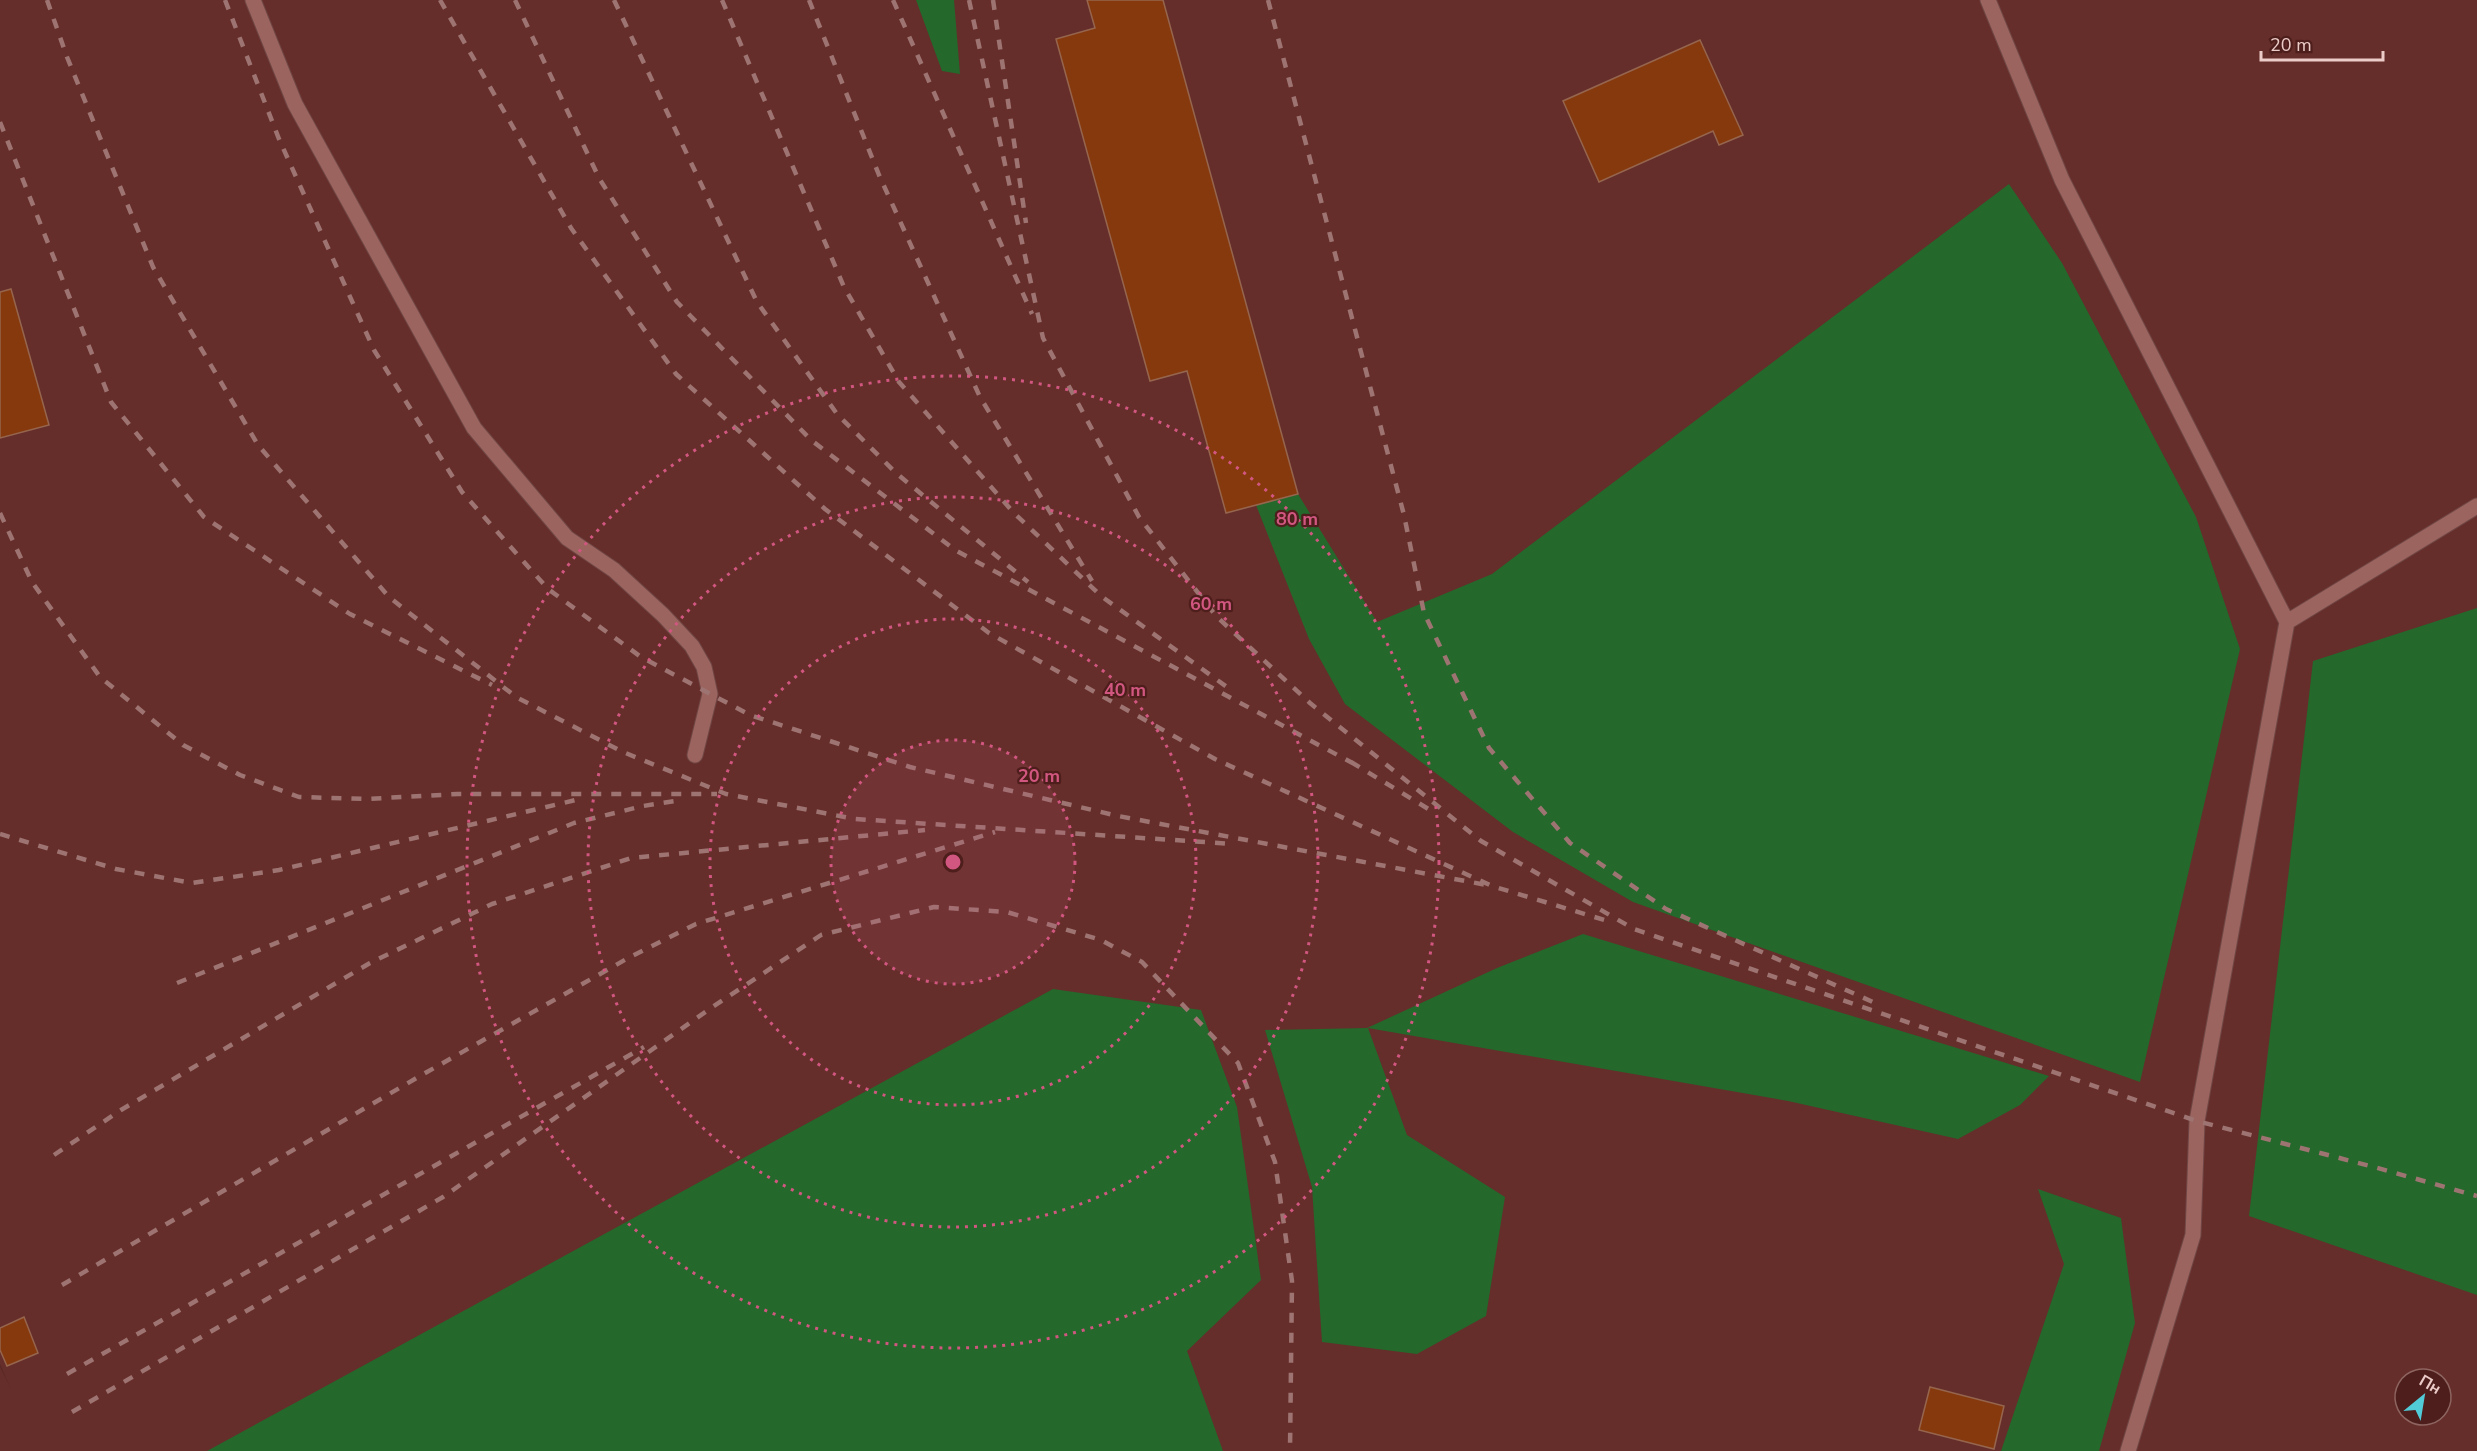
<svg xmlns="http://www.w3.org/2000/svg" width="2477" height="1451" viewBox="0 0 2477 1451" font-family="'Nunito Sans',sans-serif">
<rect width="100%" height="100%" fill="#582825"/>
<path fill="#662e2b" fill-rule="evenodd" d="M 0,0 L 2477,0 L 2477,1451 L 0,1451 L 0,1367 L 11,1389 L 0,1364 ZM 2405,1379 L 2441,1379 L 2441,1415 L 2405,1415 Z"/>
<path fill="#24682b" d="M 916,0 L 954,0 L 960,74 L 942,71 Z
M 2009,184 L 2062,263 L 2196,517 L 2240,649 L 2140,1082 L 1633,902 L 1513,832 L 1345,704 L 1309,639 L 1256,505 L 1298,494 L 1377,622 L 1492,574 Z
M 2477,608 L 2477,1295 L 2249,1216 L 2313,661 Z
M 1583,934 L 2049,1076 L 2020,1105 L 1958,1139 L 1788,1101 L 1368,1028 L 1407,1135 L 1505,1197 L 1486,1316 L 1417,1354 L 1322,1342 L 1312,1187 L 1265,1030 L 1367,1028 L 1497,968 Z
M 1053,989 L 1201,1010 L 1237,1107 L 1261,1280 L 1187,1351 L 1223,1451 L 207,1451 Z
M 2038,1189 L 2121,1218 L 2135,1323 L 2099,1451 L 2001,1451 L 2064,1264 Z"/>
<path fill="#86390d" stroke="#96654e" stroke-width="1.5" d="M 1087,0 L 1163,0 L 1298,494 L 1226,513 L 1187,371 L 1150,381 L 1056,39 L 1095,28 Z
M 1700,40 L 1743,135 L 1719,145 L 1713,131 L 1599,182 L 1563,101 Z
M 11,289 L 49,425 L 0,438 L 0,292 Z
M 24,1317 L 38,1353 L 7,1366 L 0,1350 L 0,1328 Z
M 1930,1387 L 2004,1406 L 1994,1449 L 1919,1430 Z"/>
<g fill="none" stroke-linecap="round" stroke-linejoin="round">
<g stroke="#704745" stroke-width="17">
<path id="minor" d="M 253,0 L 295,104 L 474,428 L 567,538 L 614,570 L 663,615 L 692,646 L 704,667 L 710,694 L 695,755
M 1988,0 L 2062,180 L 2287,622
M 2128,1451 L 2193,1235 L 2197,1121 L 2287,622 L 2477,506"/>
</g>
<use href="#minor" stroke="#9b645f" stroke-width="15"/>
<path stroke="#9d7471" stroke-width="4.5" stroke-dasharray="10 10" stroke-linecap="butt" d="M 47,0 L 67,57 L 153,267 L 258,445 L 389,597 L 516,697 L 623,752 L 726,794 L 855,819 L 1234,844
M 225,0 L 279,139 L 374,350 L 462,492 L 548,589 L 641,657 L 750,715 L 910,767 L 1118,816 L 1492,886
M 440,0 L 571,228 L 676,374 L 825,509 L 989,633 L 1215,759 L 1492,886 L 1611,922
M 515,0 L 599,178 L 677,302 L 811,440 L 955,550 L 1358,766
M 614,0 L 757,302 L 837,414 L 896,473 L 1028,582
M 722,0 L 844,287 L 899,382 L 1013,512 L 1101,596 L 1227,687
M 809,0 L 879,175 L 980,397 L 1092,581
M 893,0 L 1032,314
M 969,0 L 1043,338 L 1139,517 L 1216,616 L 1310,703 L 1481,841 L 1634,929 L 2197,1121 L 2374,1167 L 2477,1196
M 993,0 L 1026,223
M 1268,0 L 1404,515 L 1424,613 L 1489,748 L 1570,843 L 1666,909 L 1875,1003
M 0,122 L 111,402 L 204,517 L 350,614 L 492,685
M 0,513 L 32,582 L 100,677 L 183,745 L 240,775 L 299,797 L 366,799 L 458,794 L 717,794
M 1351,762 L 1435,813
M 0,834 L 116,869 L 192,883 L 279,870 L 580,799
M 177,983 L 574,823 L 643,806 L 682,800
M 54,1155 L 121,1110 L 370,963 L 492,904 L 631,858 L 925,830
M 62,1285 L 420,1076 L 630,957 L 696,924 L 995,832
M 67,1374 L 644,1047
M 72,1412 L 443,1197 L 711,1008 L 821,935 L 934,907 L 1007,912 L 1101,940 L 1142,962 L 1238,1063 L 1275,1162 L 1292,1281 L 1290,1451"/>
</g>
<circle cx="953" cy="862" r="122" fill="#d15781" fill-opacity=".12"/>
<g fill="none" stroke="#d15781" stroke-width="3" stroke-dasharray="3 6">
<circle cx="953" cy="862" r="122"/>
<circle cx="953" cy="862" r="243"/>
<circle cx="953" cy="862" r="365"/>
<circle cx="953" cy="862" r="486"/>
</g>
<circle cx="953" cy="862" r="9" fill="#d15781" stroke="#4d1e1b" stroke-width="3"/>
<g font-size="18" text-anchor="middle" font-weight="bold" fill="#d15781" stroke="#4d1e1b" stroke-width="4.5" stroke-linejoin="round" paint-order="stroke">
<text x="1297" y="525">80 m</text>
<text x="1211" y="610">60 m</text>
<text x="1125" y="696">40 m</text>
<text x="1039" y="782">20 m</text>
</g>
<g transform="translate(2423 1397) rotate(30)"><circle r="28" fill="#4d1e1b" stroke="#8d6460" stroke-width="1.5"/>
<path d="M0-4.5L10 22L0 15L-10 22Z" fill="#52cbd8"/>
<text y="-9" font-size="16" font-weight="bold" text-anchor="middle" fill="#ecccc8">Пн</text>
</g>
<path d="M2261 51v9h122v-9" fill="none" stroke="#ecccc8" stroke-width="3"/>
<text x="2270" y="51" font-size="18" fill="#ecccc8" stroke="#4d1e1b" stroke-width="4.5" paint-order="stroke">20 m</text>
</svg>
